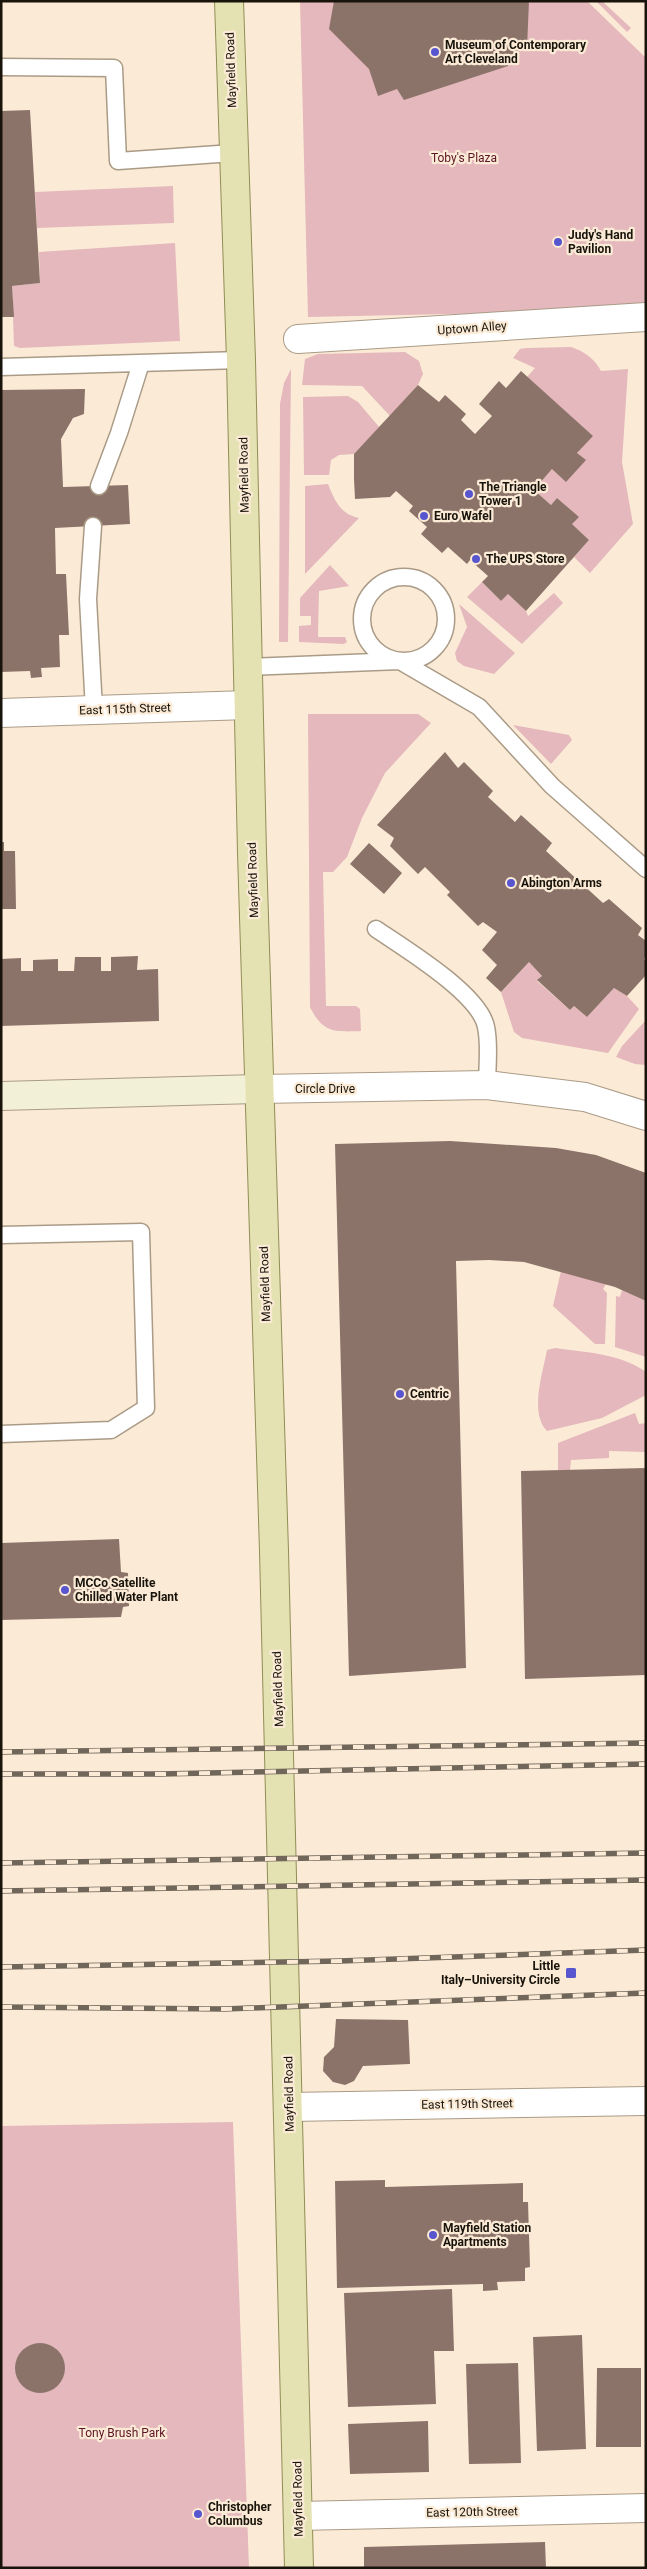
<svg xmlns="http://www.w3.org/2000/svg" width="647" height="2569" viewBox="0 0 647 2569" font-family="Roboto,sans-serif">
<rect width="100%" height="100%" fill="#fbebd6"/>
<path fill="#e4b8bc" d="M 300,1 L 587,1 L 646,58 L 646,310 L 308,317 Z
M 596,1 L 602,1 L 631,28 L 627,32 Z
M 173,186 L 174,223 L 37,228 L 35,192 Z
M 175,243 L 180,341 L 20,348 L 14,346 L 12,286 L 40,283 L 39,252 Z
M 571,347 C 584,351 595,359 601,371 L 628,369 L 622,462 L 633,524 L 590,573 L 574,557 L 589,540 L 572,524 L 578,517 L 557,498 L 551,505 L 534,490 L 552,469 L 585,460 L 577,453 L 592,436 L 527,377 L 535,368 L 513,358 L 520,349 L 526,348 Z
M 405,352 L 419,361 L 423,374 L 418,385 L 390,416 L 362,386 L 302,385 L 305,359 L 318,354 Z
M 291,369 L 288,642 L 279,642 L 280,404 L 284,383 Z
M 348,396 L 358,402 L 380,428 L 354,454 L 339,455 L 331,460 L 329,475 L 304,475 L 303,397 Z
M 328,484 C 335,501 340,514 359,518 L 305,574 L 305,486 Z
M 330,565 L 349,586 L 319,591 L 318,637 L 345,637 L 347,642 L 344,644 L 299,642 L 299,626 L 311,625 L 311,616 L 300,616 L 300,598 Z
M 482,582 L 501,601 L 508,594 L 526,611 L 528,616 L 554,593 L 563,603 L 522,644 L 467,597 Z
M 459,604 L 515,653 L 494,674 L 464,666 L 457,661 L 455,653 L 467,627 Z
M 308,714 L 418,714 L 431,723 L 385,773 L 362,818 L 347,857 L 333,872 L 323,872 L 326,1006 L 356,1006 L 360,1009 L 361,1031 C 334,1032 323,1033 310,1007 Z
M 513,725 L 569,735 L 572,740 L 551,764 Z
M 529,962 L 542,976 L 537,981 L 570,1010 L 574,1006 L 587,1017 L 614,988 L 627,996 L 639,1009 L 608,1053 L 522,1038 L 514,1032 L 501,992 Z
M 646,1020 L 646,1065 L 635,1064 L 616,1057 L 622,1046 Z
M 561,1271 L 606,1284 L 603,1289 L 607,1293 L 605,1344 L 595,1344 L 553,1306 Z
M 622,1290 L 646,1301 L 646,1357 L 615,1347 L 616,1296 L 620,1297 Z
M 555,1348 C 584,1352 622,1354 646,1372 L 646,1395 L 602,1418 L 547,1431 C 529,1413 543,1372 547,1350 Z
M 635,1413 L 639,1424 L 646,1423 L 646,1452 L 609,1451 L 609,1458 L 571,1460 L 570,1470 L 558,1470 L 558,1443 Z
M 233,2122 L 249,2568 L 1,2568 L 1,2126 Z"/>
<path fill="#8b7369" d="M 334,1 L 529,1 L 527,48 L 508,56 L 508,66 L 404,100 L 397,89 L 378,96 L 369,69 L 329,29 Z
M 30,110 L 40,283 L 12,286 L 14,317 L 1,317 L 1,111 Z
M 521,371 L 593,436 L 577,453 L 586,460 L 566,482 L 552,469 L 534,490 L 551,505 L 557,498 L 579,517 L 572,524 L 589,540 L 526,611 L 508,594 L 501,601 L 482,582 L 488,576 L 470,560 L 467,564 L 448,547 L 442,553 L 421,534 L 427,527 L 409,511 L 413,506 L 396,491 L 390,497 L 355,499 L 354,479 L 354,454 L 418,385 L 439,402 L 445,395 L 466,414 L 461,420 L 475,434 L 492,416 L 479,404 L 499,381 L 506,388 Z
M 85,389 L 84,414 L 73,418 L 61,439 L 63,487 L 128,485 L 130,524 L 55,528 L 56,574 L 66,574 L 69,635 L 59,635 L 60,667 L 41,668 L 42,677 L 31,678 L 30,671 L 1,672 L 1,390 Z
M 445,752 L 458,768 L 464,762 L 493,791 L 488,797 L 515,822 L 521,815 L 552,843 L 546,851 L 603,903 L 609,899 L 642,928 L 638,935 L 646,941 L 646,956 L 644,959 L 646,961 L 646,975 L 627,996 L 614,988 L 587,1017 L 574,1006 L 570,1010 L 537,980 L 542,976 L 529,962 L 501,992 L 486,978 L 497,965 L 482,950 L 497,932 L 483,922 L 478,926 L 447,895 L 450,892 L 425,867 L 418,874 L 390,846 L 394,838 L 377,825 Z
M 1,842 L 4,842 L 4,851 L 15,851 L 16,909 L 1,909 Z
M 369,843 L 402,873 L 384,894 L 350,864 Z
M 138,956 L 137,970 L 158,969 L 159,1021 L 1,1026 L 1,959 L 21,958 L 21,971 L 33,971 L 33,960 L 58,959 L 58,971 L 74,971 L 75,957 L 101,957 L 101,971 L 111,971 L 111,957 Z
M 450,1141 L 556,1148 L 596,1155 L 646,1173 L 646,1301 L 615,1287 L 524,1262 L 489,1260 L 456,1261 L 466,1668 L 349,1676 L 335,1144 Z
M 646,1468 L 646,1675 L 525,1679 L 521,1471 Z
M 119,1539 L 121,1572 L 128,1573 L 129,1606 L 123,1607 L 121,1617 L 1,1620 L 1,1543 Z
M 336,2019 L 408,2020 L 410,2064 L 363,2066 L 354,2081 L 345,2085 L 333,2082 L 323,2071 L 324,2057 L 334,2047 Z
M 385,2180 L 385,2187 L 523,2183 L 523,2202 L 528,2202 L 530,2267 L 525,2268 L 525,2281 L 497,2282 L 498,2290 L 483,2291 L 483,2284 L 337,2288 L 335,2181 Z
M 452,2289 L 454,2351 L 434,2351 L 436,2404 L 348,2407 L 344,2293 Z
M 582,2335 L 586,2449 L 537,2451 L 533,2337 Z
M15 2368a25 25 0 1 1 50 0a25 25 0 1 1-50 0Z
M 518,2363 L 521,2463 L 469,2464 L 466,2364 Z
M 597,2368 L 641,2368 L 641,2447 L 596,2447 Z
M 428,2421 L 429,2472 L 350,2474 L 348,2424 Z
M 545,2542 L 546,2568 L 364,2568 L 364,2547 Z"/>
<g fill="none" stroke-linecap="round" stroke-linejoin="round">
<g stroke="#aa9b87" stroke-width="19">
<path id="lane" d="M 1,67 L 114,68 L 118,161 L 233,153
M 1,367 L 241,360
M 99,486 L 119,433 L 141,363
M 93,526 L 88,599 L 94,710
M362 619a42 42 0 1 1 84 0a42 42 0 1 1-84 0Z
M 248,667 L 400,661 L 479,707 L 552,786 L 646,869
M 376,929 C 404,948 480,994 486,1027 C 490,1045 487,1067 487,1085
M 1,1235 L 141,1232 L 146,1408 L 111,1430 L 1,1434"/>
</g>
<g stroke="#aa9b87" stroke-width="30">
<path id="street" d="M 298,339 L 646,317
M 1,713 L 248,705
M 259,1089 L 487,1085 L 585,1097 L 646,1116
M 289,2107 L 646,2101
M 299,2516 L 646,2508"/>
</g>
<g stroke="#aa9b87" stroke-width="30">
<path id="secondary" d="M 1,1096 L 259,1089"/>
</g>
<g stroke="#918d56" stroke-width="30">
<path id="primary" d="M 229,1 L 241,360 L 252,853 L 274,1551 L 299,2568"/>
</g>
<use href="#lane" stroke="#fff" stroke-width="16"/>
<use href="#street" stroke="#fff" stroke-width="28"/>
<use href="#secondary" stroke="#f2f1d8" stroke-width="28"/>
<use href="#primary" stroke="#e4e2b2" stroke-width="28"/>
<g stroke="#70675a" stroke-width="5.5">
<path id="rail" d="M 1,1752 L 646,1743
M 1,1774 L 160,1774 L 646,1764
M 1,1863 L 646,1853
M 1,1891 L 646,1880
M 1,1967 L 340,1961 L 646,1950
M 1,2007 L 225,2009 L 646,1993"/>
</g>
<use href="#rail" stroke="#fbebd6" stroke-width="4" stroke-dasharray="11" stroke-linecap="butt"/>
</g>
<g fill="#5856ce" stroke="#fbebd6" stroke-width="2">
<circle cx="435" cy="52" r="5"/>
<circle cx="558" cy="242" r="5"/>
<circle cx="469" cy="494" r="5"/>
<circle cx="424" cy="516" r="5"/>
<circle cx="476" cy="559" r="5"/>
<circle cx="511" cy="883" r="5"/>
<circle cx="400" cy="1394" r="5"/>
<circle cx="65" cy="1590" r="5"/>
<rect x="565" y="1967" width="12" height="12" rx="2.5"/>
<circle cx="433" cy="2235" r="5"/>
<circle cx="198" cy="2514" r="5"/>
</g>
<g text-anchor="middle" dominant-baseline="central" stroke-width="4.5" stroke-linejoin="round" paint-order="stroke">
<g font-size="12" font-weight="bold" fill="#18130b" stroke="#fbebd6" text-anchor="start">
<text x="445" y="45">Museum of Contemporary<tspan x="445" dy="14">Art Cleveland</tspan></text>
<text x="568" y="235">Judy's Hand<tspan x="568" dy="14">Pavilion</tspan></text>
<text x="479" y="487">The Triangle<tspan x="479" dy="14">Tower 1</tspan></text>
<text x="434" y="516">Euro Wafel</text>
<text x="486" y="559">The UPS Store</text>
<text x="521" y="883">Abington Arms</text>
<text x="410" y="1394">Centric</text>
<text x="75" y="1583">MCCo Satellite<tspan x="75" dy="14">Chilled Water Plant</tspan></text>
<text x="560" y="1966" text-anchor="end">Little<tspan x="560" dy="14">Italy–University Circle</tspan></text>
<text x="443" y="2228">Mayfield Station<tspan x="443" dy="14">Apartments</tspan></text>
<text x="208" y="2507">Christopher<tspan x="208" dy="14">Columbus</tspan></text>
</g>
<g font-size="12" fill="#18130b" stroke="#fbebd6">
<text transform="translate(231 70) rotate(-92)">Mayfield Road</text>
<text transform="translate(472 328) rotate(-4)">Uptown Alley</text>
<text transform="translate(244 475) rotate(-91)">Mayfield Road</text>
<text transform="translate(125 709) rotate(-2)">East 115th Street</text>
<text transform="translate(253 880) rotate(-92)">Mayfield Road</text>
<text x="325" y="1089">Circle Drive</text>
<text transform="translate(265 1284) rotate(-92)">Mayfield Road</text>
<text transform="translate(278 1689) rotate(-92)">Mayfield Road</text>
<text transform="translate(289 2094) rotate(-91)">Mayfield Road</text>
<text transform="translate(467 2104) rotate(-1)">East 119th Street</text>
<text transform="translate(298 2499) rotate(-91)">Mayfield Road</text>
<text transform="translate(472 2512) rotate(-1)">East 120th Street</text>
</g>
<g font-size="12" fill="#5c1323" stroke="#fbebd6">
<text x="464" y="158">Toby's Plaza</text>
<text x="122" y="2433">Tony Brush Park</text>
</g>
</g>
<rect width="647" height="2569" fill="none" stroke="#18130b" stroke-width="5"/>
</svg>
